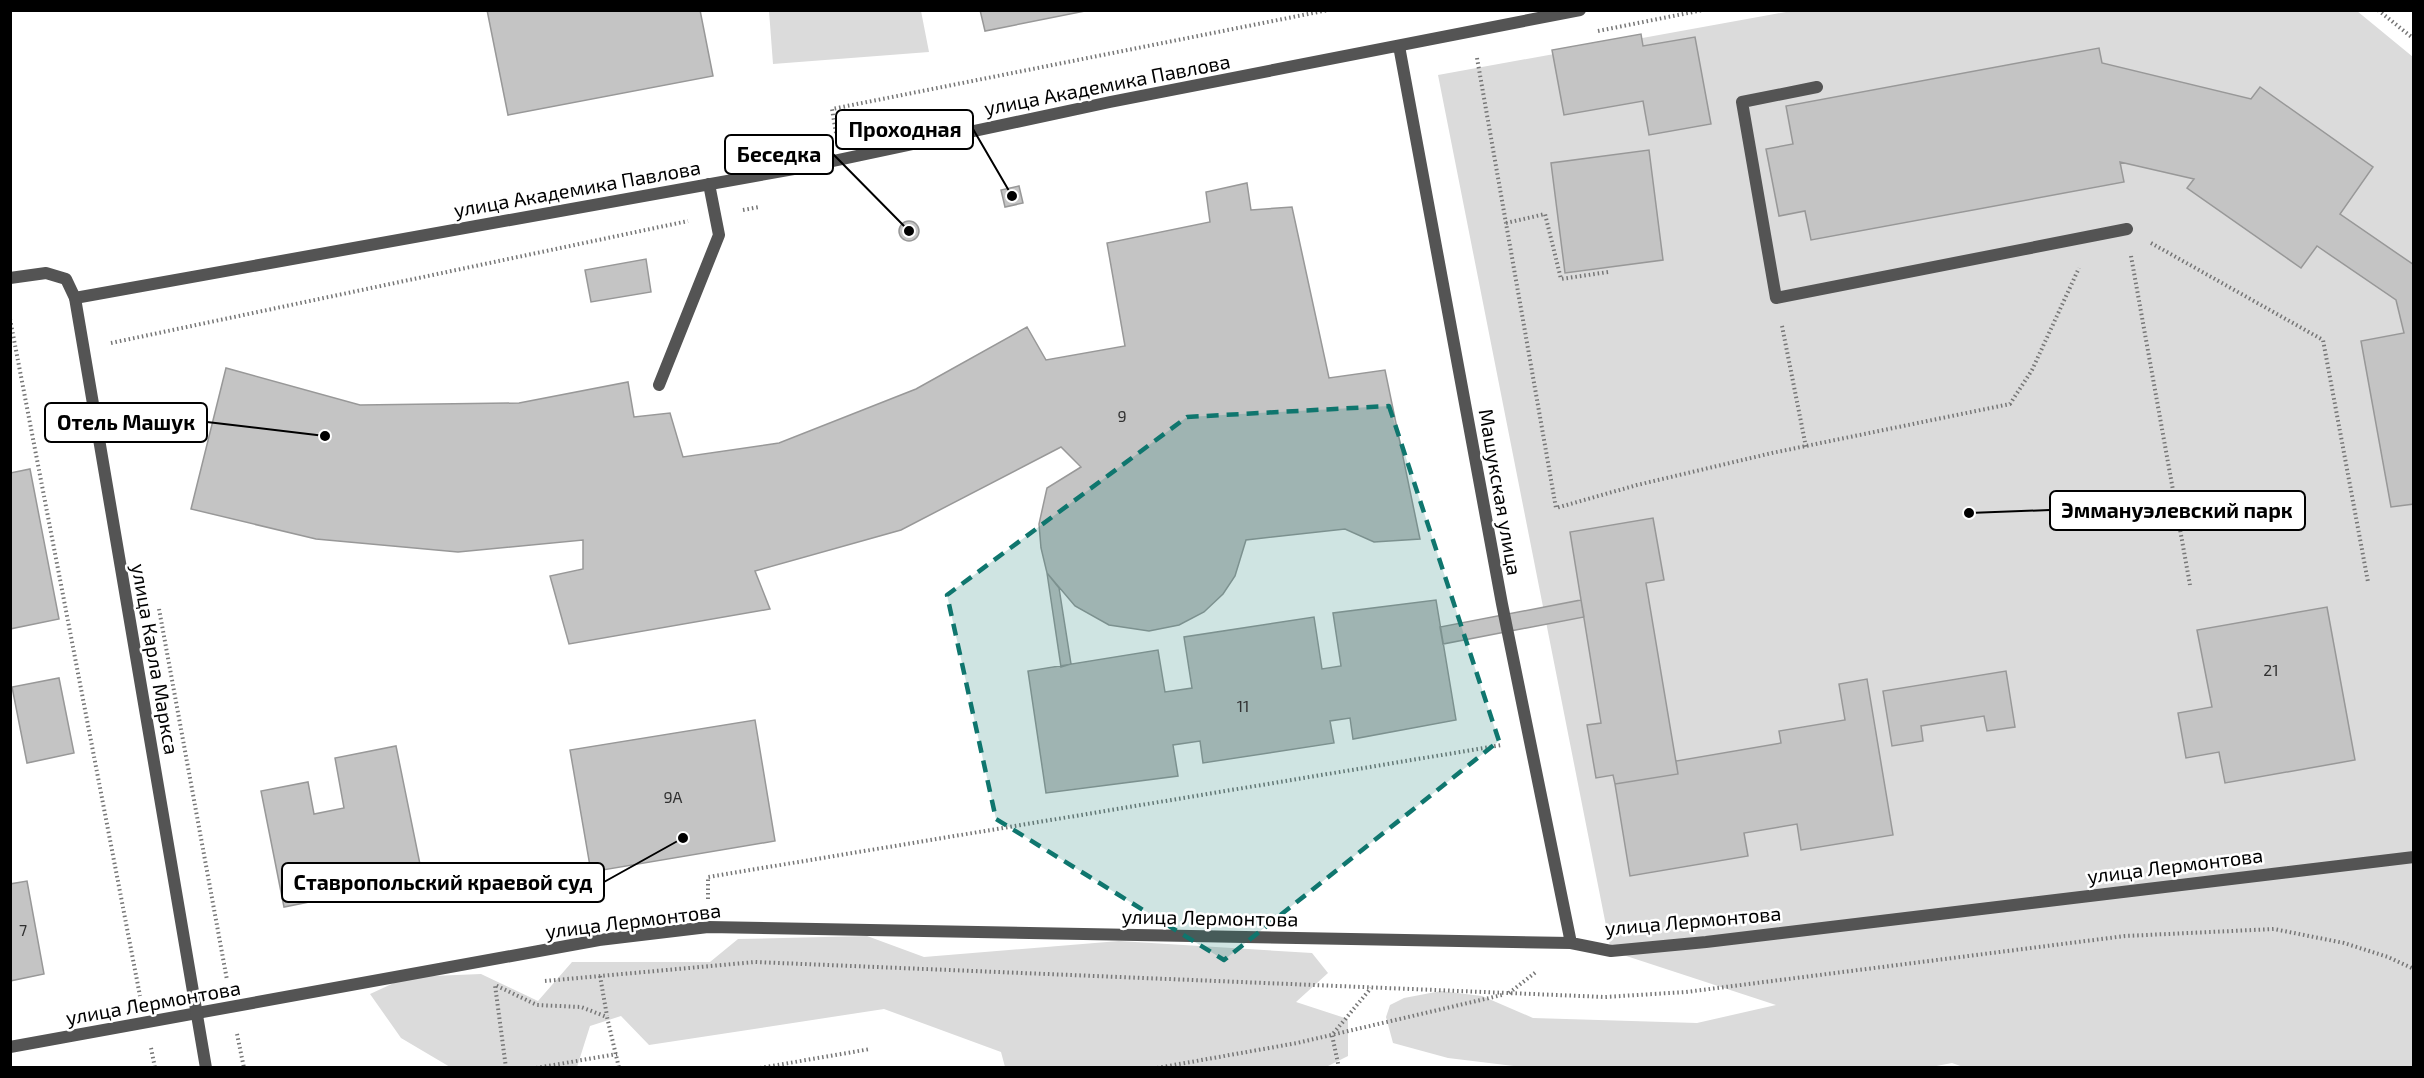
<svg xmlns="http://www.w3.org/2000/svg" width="2424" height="1078" viewBox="0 0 2424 1078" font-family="'Exo 2',sans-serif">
<rect width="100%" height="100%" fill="#fff"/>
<path fill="#dbdbdb" d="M 1797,10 L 2357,11 L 2413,57 L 2413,1067 L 1966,1068 L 1952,1063 L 1926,1068 L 1530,1068 L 1448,1058 L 1393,1043 L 1386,1017 L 1390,1005 L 1404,998 L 1441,991 L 1482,996 L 1533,1018 L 1697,1023 L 1776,1005 L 1611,951 L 1438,75 Z
M 769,11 L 921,11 L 929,52 L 773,64 Z
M 867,936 L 924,957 L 1119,941 L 1312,953 L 1328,973 L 1296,1002 L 1348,1019 L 1348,1056 L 1324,1068 L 1005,1067 L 1001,1052 L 884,1009 L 649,1045 L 621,1016 L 590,1026 L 577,1067 L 450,1067 L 401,1038 L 370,994 L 407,977 L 481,974 L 538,1001 L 572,962 L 710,962 L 738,939 Z"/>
<path fill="#c4c4c4" stroke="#989898" stroke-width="1.5" d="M 487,10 L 700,10 L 713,76 L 508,115 Z
M 980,10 L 1090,10 L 985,31 Z
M 1641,34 L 1643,46 L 1695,37 L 1711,124 L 1649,135 L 1643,101 L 1564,115 L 1552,50 Z
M 2099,48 L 2102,63 L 2251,99 L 2260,87 L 2373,167 L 2340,214 L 2414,265 L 2414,504 L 2391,507 L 2361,341 L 2404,333 L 2396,300 L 2317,246 L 2301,268 L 2187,188 L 2194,179 L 2120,162 L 2124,182 L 1811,240 L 1805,211 L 1779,216 L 1766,149 L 1793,144 L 1786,106 Z
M 1649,150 L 1663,260 L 1565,273 L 1551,163 Z
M 1247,183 L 1251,210 L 1292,207 L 1329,378 L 1385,370 L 1420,539 L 1374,542 L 1345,529 L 1246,540 L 1235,576 L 1223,594 L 1204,612 L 1179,625 L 1149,631 L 1109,625 L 1075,606 L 1047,573 L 1041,548 L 1039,524 L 1047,488 L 1081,467 L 1061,447 L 901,530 L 755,571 L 770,609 L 569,644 L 550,576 L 583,569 L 583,540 L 458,552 L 316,539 L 191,509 L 226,368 L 360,405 L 519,403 L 628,382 L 634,417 L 670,413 L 683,457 L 779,443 L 916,389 L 1027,327 L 1046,360 L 1125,346 L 1107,243 L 1210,222 L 1206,192 Z
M 1019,186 L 1023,203 L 1005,207 L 1001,190 Z
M899 231a10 10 0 1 1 20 0a10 10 0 1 1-20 0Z
M 646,259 L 651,292 L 591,302 L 585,270 Z
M 30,469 L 59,619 L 10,629 L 10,473 Z
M 1653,518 L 1664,580 L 1646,583 L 1678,774 L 1615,784 L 1613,775 L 1596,778 L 1587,725 L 1601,723 L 1570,532 Z
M 1047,573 L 1059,588 L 1071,664 L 1061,667 Z
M 1436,600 L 1456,720 L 1353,739 L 1350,718 L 1330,721 L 1334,743 L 1203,763 L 1200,741 L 1173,745 L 1178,776 L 1046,793 L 1028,671 L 1158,650 L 1165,692 L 1192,688 L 1184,637 L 1314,617 L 1322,669 L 1341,666 L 1333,613 Z
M 1581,600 L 1584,617 L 1443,644 L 1440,627 Z
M 2327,607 L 2355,760 L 2225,783 L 2219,752 L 2186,758 L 2178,713 L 2212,707 L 2197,630 Z
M 2006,671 L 2015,727 L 1987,731 L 1984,716 L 1921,726 L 1923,741 L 1892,746 L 1883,691 Z
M 59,678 L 74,753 L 27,763 L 12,687 Z
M 1867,679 L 1893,835 L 1801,850 L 1797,824 L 1744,833 L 1748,856 L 1630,876 L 1615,784 L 1678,774 L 1676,761 L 1781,743 L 1779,731 L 1845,720 L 1839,684 Z
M 755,720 L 775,841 L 591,872 L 570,750 Z
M 396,746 L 423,879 L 284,907 L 261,791 L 308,782 L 314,814 L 344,808 L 335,758 Z
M 27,881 L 44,974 L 10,981 L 10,884 Z"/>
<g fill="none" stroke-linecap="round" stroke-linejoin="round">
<path stroke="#767676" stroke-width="4" stroke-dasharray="1.5 3" stroke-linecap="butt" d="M 2378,10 L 2414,39
M 1598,31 L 1703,10
M 1477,58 L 1556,508 L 1637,485 L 1772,453 L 2010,404 L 2032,370 L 2079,268
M 836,133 L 832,109 L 1328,10
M 743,210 L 759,207
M 1506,223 L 1545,214 L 1561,279 L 1608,272
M 2151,243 L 2323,340 L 2368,582
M 2131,256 L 2190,585
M 10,319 L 140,996
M 1782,326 L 1806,447
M 111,343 L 688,221
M 159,609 L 227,980
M 708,899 L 708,877 L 1502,745
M 600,976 L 607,1016
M 545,981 L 755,962 L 1605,997 L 1686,992 L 2125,936 L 2274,929 L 2344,943 L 2388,957 L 2414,969
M 1509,993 L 1536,972
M 237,1034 L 244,1068
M 151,1048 L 155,1068
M 506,1068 L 495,985 L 537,1005 L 581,1007 L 607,1017 L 619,1068
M 536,1068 L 617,1054
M 760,1068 L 870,1049
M 1157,1068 L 1297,1043 L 1502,995
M 1339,1068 L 1332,1035 L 1371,988"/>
<path stroke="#545454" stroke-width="12" d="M 1817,87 L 1742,102 L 1776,298 L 2127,229
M 659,385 L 719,235 L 709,184"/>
<path stroke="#545454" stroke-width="12" d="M 1399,46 L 1502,604 L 1571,943
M 75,298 L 805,167 L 1110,102 L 1580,10
M 10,1047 L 599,940 L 708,927 L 1571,943 L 1611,951 L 1706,942 L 2414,857"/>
<path stroke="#545454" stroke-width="12" d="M 10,278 L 46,273 L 66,279 L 75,298 L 206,1068"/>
</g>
<path fill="#0f766e" fill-opacity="0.2" stroke="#0f766e" stroke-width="4.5" stroke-dasharray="12 8" stroke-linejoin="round" d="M 1389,406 L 1499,741 L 1224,960 L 996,819 L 947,595 L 1187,417 Z"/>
<g text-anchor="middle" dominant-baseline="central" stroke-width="5" stroke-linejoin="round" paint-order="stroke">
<g font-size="16" fill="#313131">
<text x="1122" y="415">9</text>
<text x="2271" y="669">21</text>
<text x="1243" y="705">11</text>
<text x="673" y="796">9А</text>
<text x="23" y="929">7</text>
</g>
<g font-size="20" fill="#000" stroke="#fff">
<text transform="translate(1107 84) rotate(-11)">улица Академика Павлова</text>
<text transform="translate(577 188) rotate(-10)">улица Академика Павлова</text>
<text transform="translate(1501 492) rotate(80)">Машукская улица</text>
<text transform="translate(156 659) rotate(80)">улица Карла Маркса</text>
<text transform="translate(2175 865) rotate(-7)">улица Лермонтова</text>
<text transform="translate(1210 917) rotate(1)">улица Лермонтова</text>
<text transform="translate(633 920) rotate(-7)">улица Лермонтова</text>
<text transform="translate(1693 920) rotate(-5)">улица Лермонтова</text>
<text transform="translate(153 1002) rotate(-10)">улица Лермонтова</text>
</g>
</g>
<path fill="none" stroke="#000" stroke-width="2" d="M1012 196L973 129M909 231L833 154M325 436L207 422M1969 513L2050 510M683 838L604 882"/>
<g fill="#000" stroke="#fff" stroke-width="2">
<circle cx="1012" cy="196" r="6"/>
<circle cx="909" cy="231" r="6"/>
<circle cx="325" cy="436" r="6"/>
<circle cx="1969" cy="513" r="6"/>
<circle cx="683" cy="838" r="6"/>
</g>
<g fill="#fff" stroke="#000" stroke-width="2">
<rect x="836" y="110" width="137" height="39" rx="6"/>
<rect x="725" y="135" width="108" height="39" rx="6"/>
<rect x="45" y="403" width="162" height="39" rx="6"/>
<rect x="2050" y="491" width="255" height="39" rx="6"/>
<rect x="282" y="863" width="322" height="39" rx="6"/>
</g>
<g font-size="21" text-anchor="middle" font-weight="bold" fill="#000">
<text x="905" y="137">Проходная</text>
<text x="779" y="162">Беседка</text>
<text x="126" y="430">Отель Машук</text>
<text x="2177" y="518">Эммануэлевский парк</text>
<text x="443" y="890">Ставропольский краевой суд</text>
</g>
<rect width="2424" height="1078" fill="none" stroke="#000000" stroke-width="24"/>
</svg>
